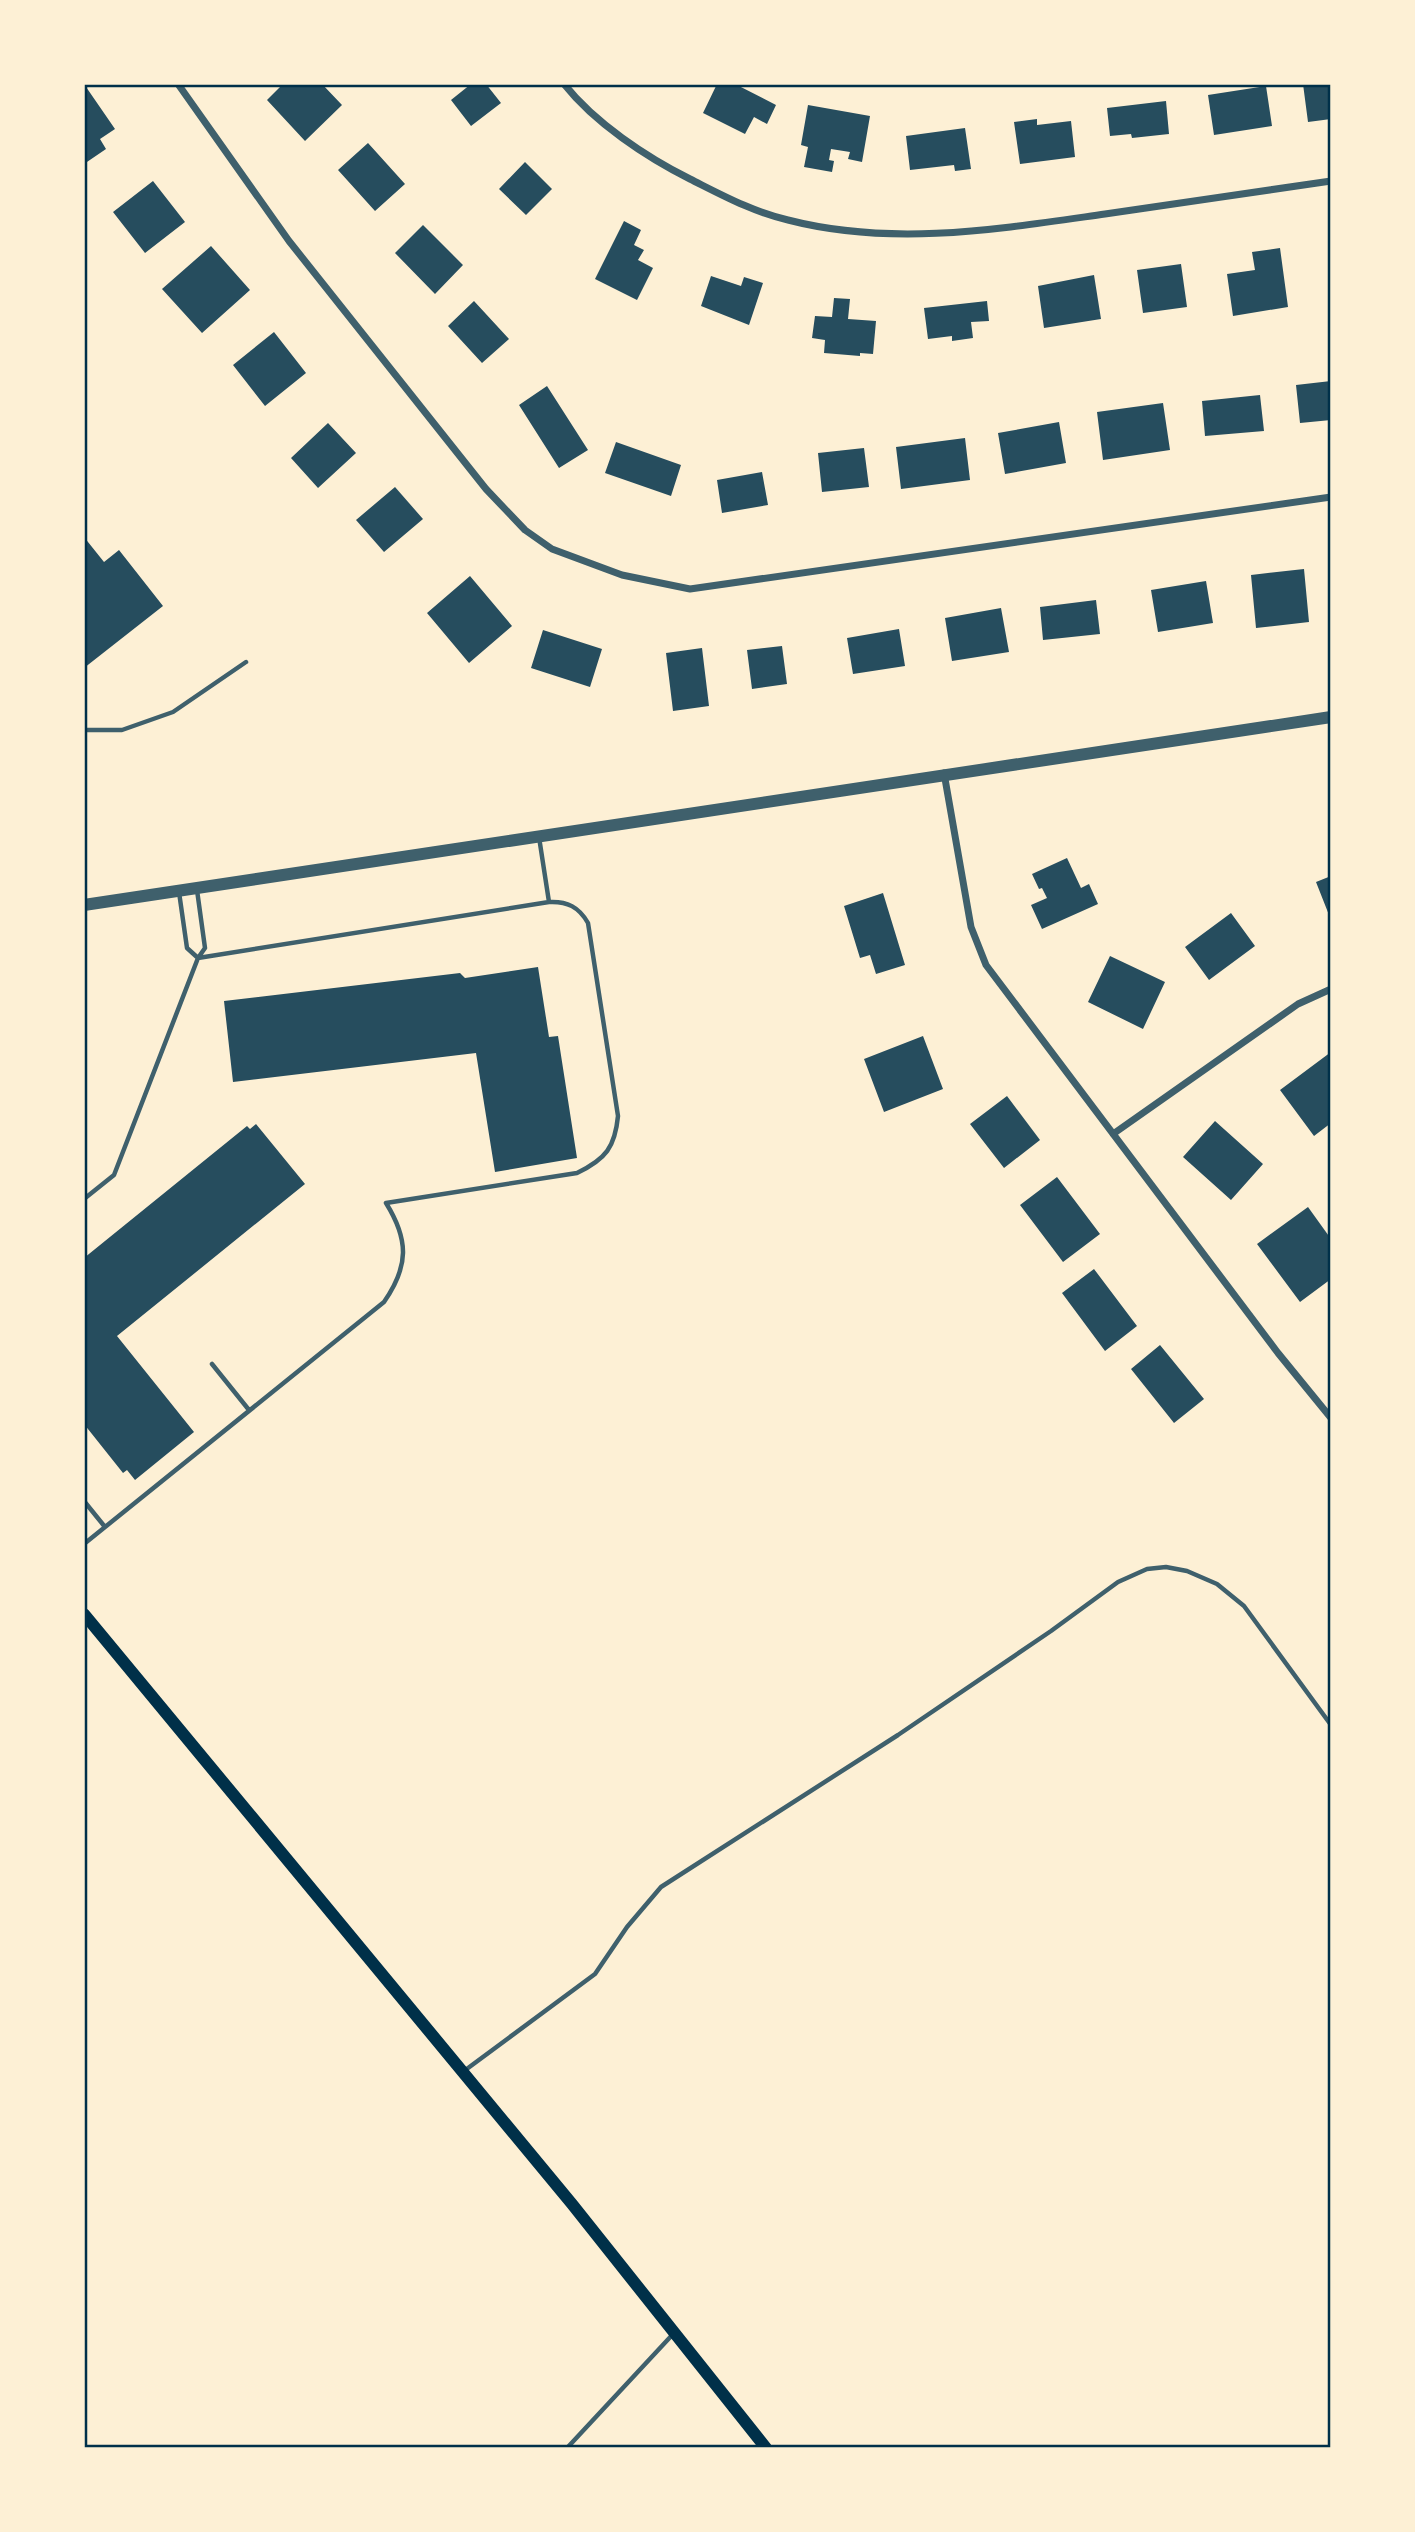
<svg xmlns="http://www.w3.org/2000/svg" width="1415" height="2532" viewBox="0 0 1415 2532" font-family="Signika,sans-serif">
<rect width="100%" height="100%" fill="#fdf0d5"/>
<path fill="#264d5e" d="M 84,84 L 115,129 L 100,139 L 106,149 L 84,164 Z
M 283,84 L 322,84 L 342,105 L 305,141 L 267,100 Z
M 471,84 L 486,84 L 501,103 L 471,126 L 451,100 Z
M 717,84 L 735,84 L 776,105 L 767,124 L 754,117 L 745,134 L 703,113 Z
M 1303,84 L 1331,84 L 1331,119 L 1308,122 Z
M 1266,86 L 1272,126 L 1214,135 L 1208,95 Z
M 1166,101 L 1169,134 L 1132,138 L 1131,134 L 1110,136 L 1107,108 Z
M 808,105 L 870,116 L 862,162 L 848,159 L 850,152 L 831,149 L 829,160 L 834,161 L 832,172 L 804,167 L 808,147 L 801,145 Z
M 1037,119 L 1037,125 L 1071,121 L 1075,157 L 1020,164 L 1014,122 Z
M 965,128 L 971,169 L 955,171 L 954,165 L 910,170 L 906,136 Z
M 368,143 L 405,184 L 375,211 L 338,170 Z
M 525,162 L 552,189 L 526,215 L 499,189 Z
M 153,181 L 185,222 L 145,253 L 113,212 Z
M 624,221 L 641,230 L 634,245 L 644,250 L 638,260 L 653,268 L 637,300 L 595,279 Z
M 423,225 L 463,265 L 435,294 L 395,253 Z
M 211,246 L 250,290 L 202,333 L 162,289 Z
M 1280,248 L 1288,307 L 1233,316 L 1227,274 L 1255,270 L 1252,252 Z
M 1181,264 L 1187,307 L 1143,313 L 1137,270 Z
M 1094,275 L 1101,319 L 1044,328 L 1038,286 Z
M 711,276 L 741,286 L 744,277 L 763,283 L 749,325 L 701,306 Z
M 834,298 L 850,299 L 848,319 L 876,321 L 873,354 L 860,353 L 860,356 L 824,353 L 825,340 L 812,338 L 815,316 L 832,317 Z
M 474,301 L 509,339 L 482,363 L 448,326 Z
M 987,301 L 989,321 L 971,322 L 973,338 L 952,341 L 952,336 L 928,339 L 924,308 Z
M 274,332 L 306,373 L 265,406 L 233,365 Z
M 1331,381 L 1331,420 L 1300,423 L 1296,385 Z
M 547,386 L 588,450 L 559,468 L 519,405 Z
M 1260,395 L 1264,431 L 1205,436 L 1202,401 Z
M 1163,403 L 1170,450 L 1103,460 L 1097,412 Z
M 1059,422 L 1066,463 L 1005,474 L 998,433 Z
M 328,423 L 356,453 L 318,488 L 291,458 Z
M 965,438 L 970,480 L 901,489 L 896,447 Z
M 616,442 L 681,465 L 671,496 L 605,473 Z
M 864,448 L 869,487 L 822,492 L 818,453 Z
M 762,472 L 768,505 L 722,513 L 717,480 Z
M 395,487 L 423,519 L 384,552 L 356,520 Z
M 84,537 L 104,562 L 119,550 L 163,606 L 84,668 Z
M 1304,569 L 1309,622 L 1256,628 L 1251,575 Z
M 470,576 L 512,626 L 469,663 L 427,613 Z
M 1206,581 L 1213,623 L 1158,632 L 1151,590 Z
M 1096,600 L 1100,634 L 1043,640 L 1040,607 Z
M 1001,608 L 1009,652 L 952,661 L 945,618 Z
M 899,629 L 905,666 L 853,674 L 847,638 Z
M 543,630 L 602,649 L 590,687 L 531,668 Z
M 782,646 L 787,684 L 752,689 L 747,650 Z
M 702,648 L 709,706 L 673,711 L 666,653 Z
M 1067,858 L 1081,888 L 1089,884 L 1098,904 L 1042,929 L 1031,905 L 1047,898 L 1042,888 L 1039,889 L 1032,874 Z
M 1331,876 L 1331,914 L 1329,915 L 1316,882 Z
M 883,893 L 905,965 L 876,974 L 870,955 L 860,958 L 844,906 Z
M 1231,913 L 1255,946 L 1209,980 L 1185,947 Z
M 1110,956 L 1165,982 L 1143,1029 L 1088,1002 Z
M 538,967 L 549,1037 L 558,1036 L 577,1158 L 495,1172 L 476,1053 L 233,1082 L 224,1001 L 460,973 L 465,978 Z
M 923,1036 L 943,1089 L 884,1112 L 864,1059 Z
M 1331,1052 L 1331,1123 L 1314,1136 L 1280,1090 Z
M 1007,1096 L 1040,1140 L 1004,1168 L 970,1124 Z
M 1215,1121 L 1263,1164 L 1231,1200 L 1183,1157 Z
M 256,1124 L 305,1184 L 117,1336 L 194,1432 L 135,1480 L 127,1470 L 123,1473 L 84,1424 L 84,1258 L 247,1126 L 250,1129 Z
M 1057,1177 L 1100,1234 L 1063,1262 L 1020,1205 Z
M 1308,1207 L 1331,1239 L 1331,1279 L 1300,1302 L 1257,1244 Z
M 1094,1269 L 1137,1326 L 1105,1351 L 1062,1293 Z
M 1160,1345 L 1204,1399 L 1174,1423 L 1131,1369 Z"/>
<g fill="none" stroke-linecap="round" stroke-linejoin="round">
<path stroke="#3f606c" stroke-width="4.5" d="M 84,730 L 122,730 L 173,712 L 246,662
M 539,837 L 549,902
M 179,892 L 187,948 L 198,958
M 84,1199 L 114,1175 L 198,958 L 205,948 L 197,890
M 212,1364 L 249,1410
M 84,1501 L 105,1527
M 84,1544 L 384,1302 C 409,1266 409,1240 386,1203 L 577,1173 C 606,1159 615,1147 618,1116 L 588,923 C 579,907 567,901 549,902 L 198,958
M 464,2071 L 595,1974 L 627,1927 L 661,1887 L 898,1735 L 1051,1631 L 1118,1582 L 1147,1569 L 1166,1567 L 1187,1571 L 1217,1584 L 1244,1606 L 1331,1725
M 567,2448 L 674,2333"/>
<path stroke="#3f606c" stroke-width="7" d="M 178,84 L 289,241 L 486,489 L 525,530 L 552,549 L 622,575 L 690,589 L 1331,497
M 564,84 C 595,123 646,157 690,179 C 722,195 753,212 788,220 C 893,247 999,229 1105,214 C 1180,203 1256,192 1331,181
M 944,773 L 971,927 L 986,965 L 1278,1353 L 1331,1418
M 1113,1134 L 1298,1004 L 1331,989"/>
<path stroke="#3f606c" stroke-width="12" d="M 84,905 C 500,844 915,777 1331,717"/>
<path stroke="#003049" stroke-width="12" d="M 84,1614 L 572,2204 L 766,2448"/>
</g>
<rect width="1415" height="2532" fill="none" stroke="#fdf0d5" stroke-width="172"/>
<rect x="86" y="86" width="1243" height="2360" fill="none" stroke="#003049" stroke-width="2.5"/>
</svg>
